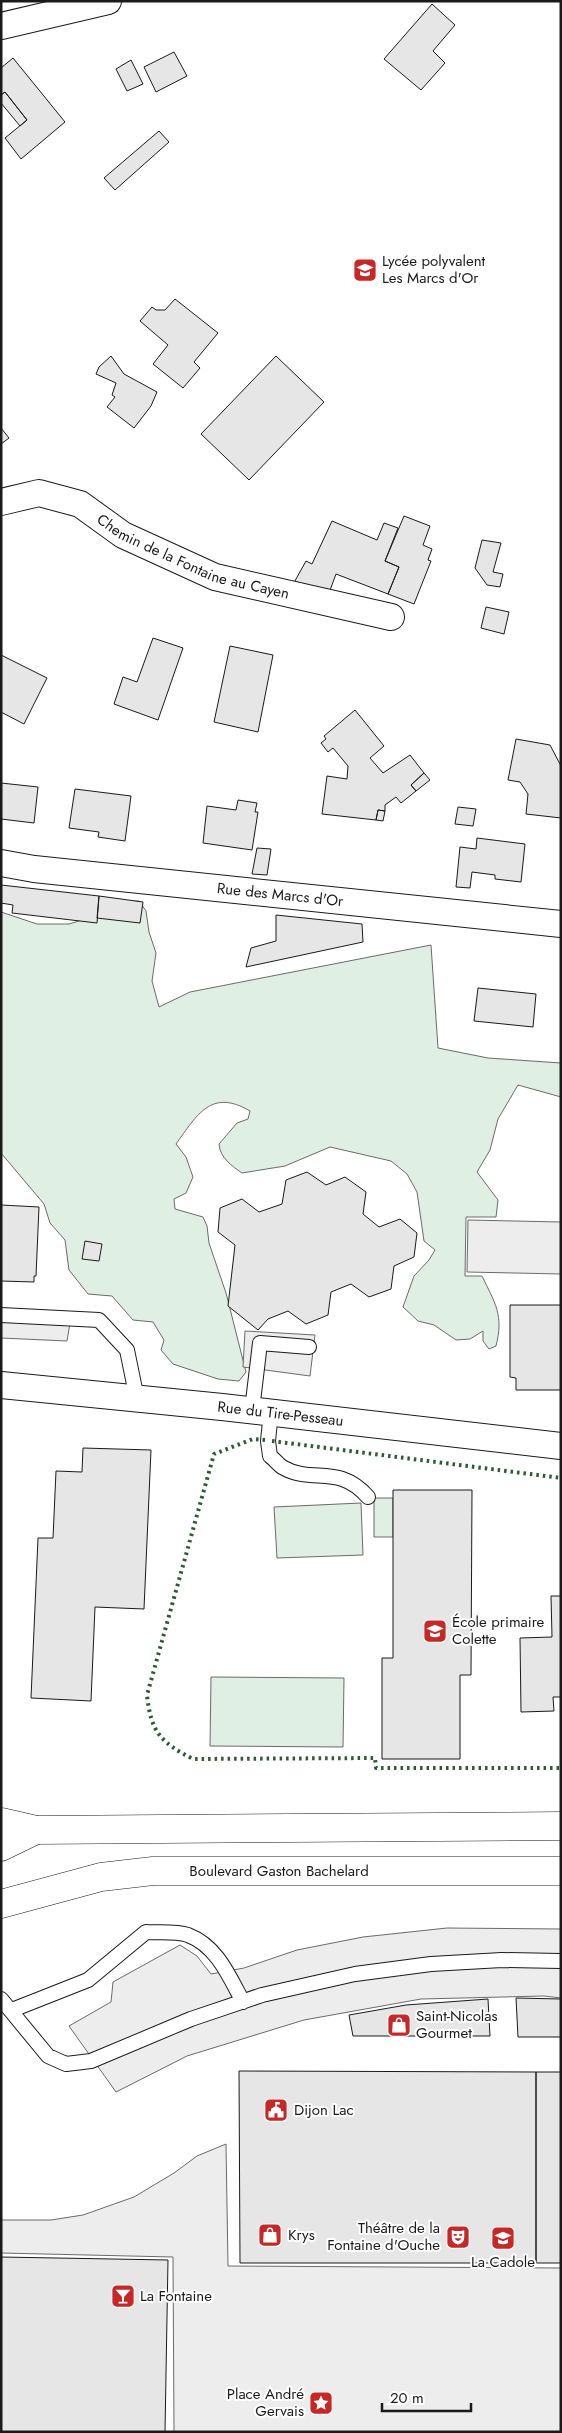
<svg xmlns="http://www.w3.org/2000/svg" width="562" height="2433" viewBox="0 0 562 2433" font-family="Jost,sans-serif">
<rect width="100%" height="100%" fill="#fff"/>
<path fill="#e0efe3" stroke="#6a6a6a" d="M 139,901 L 146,911 L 149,932 L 156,953 L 152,981 L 159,1007 L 190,992 L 431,945 L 438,1048 L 488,1058 L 561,1063 L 561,1097 L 518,1085 L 498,1119 L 490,1150 L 477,1172 L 498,1200 L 496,1217 L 466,1217 L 465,1276 L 482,1276 C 495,1303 504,1315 496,1346 L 489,1349 L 483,1341 L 483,1331 L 470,1339 L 456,1340 L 434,1325 L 418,1321 L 403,1307 L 414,1276 L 429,1260 L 435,1250 L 424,1241 L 417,1192 L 407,1174 L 391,1161 L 330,1147 L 285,1166 L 242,1173 C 232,1166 220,1158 219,1144 L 237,1123 L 248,1119 L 250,1111 C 211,1088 197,1115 176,1144 L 186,1157 L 193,1177 L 186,1193 L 174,1199 L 175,1209 L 203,1217 L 207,1226 L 209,1243 L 226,1293 L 246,1372 L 239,1381 L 218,1379 L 173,1364 L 161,1350 L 164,1340 L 153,1322 L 133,1320 L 112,1296 L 88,1294 L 69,1270 L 65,1240 L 50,1223 L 44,1204 L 1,1153 L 1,912 L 37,924 L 69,924 L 95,916 L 115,902 Z
M 374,1498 L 393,1498 L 393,1537 L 374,1537 Z
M 361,1503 L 363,1555 L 277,1558 L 274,1507 Z
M 211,1677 L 344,1678 L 343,1747 L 210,1746 Z"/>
<path fill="#ededed" stroke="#6a6a6a" d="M 468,1220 L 561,1222 L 561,1274 L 467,1272 Z
M 1,1318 L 70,1323 L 67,1341 L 1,1338 Z
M 245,1331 L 315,1335 L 310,1376 L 243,1367 Z
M 447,1928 L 561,1929 L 561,1998 L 544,1996 L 421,1999 L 304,2020 L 187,2056 L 116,2092 L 69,2026 L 111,2002 L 113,1982 L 180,1945 L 197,1956 L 211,1974 L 244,1968 L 297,1950 L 363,1937 Z
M 226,2144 L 228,2266 L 561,2268 L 561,2432 L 174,2432 L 173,2257 L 1,2253 L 1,2220 L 51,2220 L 83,2215 L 134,2197 L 174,2173 L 197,2156 Z"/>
<path fill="#e6e6e6" stroke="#1a1a1a" d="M 432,4 L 455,25 L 433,51 L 445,63 L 421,90 L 384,59 Z
M 174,52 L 187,76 L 156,92 L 144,67 Z
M 13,58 L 65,122 L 21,159 L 5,138 L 27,120 L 5,92 L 1,95 L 1,68 Z
M 131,60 L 143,84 L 127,91 L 116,69 Z
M 5,92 L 27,120 L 20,126 L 1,103 L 1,95 Z
M 159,131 L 169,142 L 115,190 L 104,178 Z
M 175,299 L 218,333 L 194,362 L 200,368 L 183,388 L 153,364 L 168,345 L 140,321 L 152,307 L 156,310 L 165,310 Z
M 111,356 L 124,374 L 157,392 L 151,406 L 134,428 L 107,407 L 115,397 L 112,395 L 116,383 L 96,374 L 99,367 Z
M 276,356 L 324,402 L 249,480 L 201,434 Z
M 1,428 L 9,438 L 1,444 Z
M 404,516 L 430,526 L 423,545 L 432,549 L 428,560 L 431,561 L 414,604 L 388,594 L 399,567 L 385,561 Z
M 332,521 L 377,540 L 384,523 L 398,528 L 385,561 L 399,567 L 388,594 L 336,574 L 329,593 L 291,588 L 306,561 L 312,564 Z
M 482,540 L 501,543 L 493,572 L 503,574 L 500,587 L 487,585 L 475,568 Z
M 486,607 L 509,612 L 504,634 L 481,628 Z
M 153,638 L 183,648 L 158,720 L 114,704 L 123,677 L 137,682 Z
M 230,646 L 273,655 L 258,732 L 214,722 Z
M 1,655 L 47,678 L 24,724 L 1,712 Z
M 355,710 L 384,746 L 370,758 L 383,773 L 410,755 L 424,773 L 411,785 L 416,791 L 401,803 L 396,797 L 385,805 L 385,811 L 378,810 L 376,820 L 322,814 L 327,776 L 347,779 L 348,766 L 333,748 L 328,752 L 321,743 L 326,739 L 324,736 Z
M 516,739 L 550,745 L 561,766 L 561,818 L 526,814 L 528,794 L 520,782 L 508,780 Z
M 424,773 L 430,780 L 416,791 L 411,785 Z
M 1,783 L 38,787 L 34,823 L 1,819 Z
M 75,789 L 131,796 L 125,841 L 98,837 L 99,832 L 69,828 Z
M 238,800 L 257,803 L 255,812 L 258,812 L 252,850 L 203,843 L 207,806 L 236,810 Z
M 458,807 L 476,809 L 473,826 L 455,824 Z
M 378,810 L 385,811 L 383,821 L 376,820 Z
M 477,838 L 525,844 L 521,882 L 495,879 L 495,875 L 472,872 L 470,888 L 456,887 L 460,847 L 476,849 Z
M 257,848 L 271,849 L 267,875 L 252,874 Z
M 1,885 L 99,896 L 97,923 L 12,913 L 13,905 L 1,903 Z
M 99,896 L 143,902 L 140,923 L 97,918 Z
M 276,915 L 362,924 L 363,942 L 246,967 L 251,948 L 276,941 Z
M 478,988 L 536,994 L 533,1027 L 474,1021 Z
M 307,1172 L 326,1185 L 345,1177 L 366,1192 L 363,1214 L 379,1227 L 400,1219 L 417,1233 L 414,1257 L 394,1266 L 391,1289 L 369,1297 L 351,1284 L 331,1292 L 328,1315 L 306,1324 L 288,1311 L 268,1319 L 258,1330 L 228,1306 L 235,1245 L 218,1232 L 220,1208 L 242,1199 L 259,1212 L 282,1204 L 286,1180 Z
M 1,1205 L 39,1207 L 36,1276 L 34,1276 L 34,1282 L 1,1281 Z
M 85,1241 L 102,1244 L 99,1261 L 82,1259 Z
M 510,1305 L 561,1305 L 561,1390 L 516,1390 L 516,1378 L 510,1377 Z
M 83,1448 L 151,1450 L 144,1609 L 95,1607 L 91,1701 L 31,1698 L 38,1538 L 53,1538 L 56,1471 L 82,1472 Z
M 393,1490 L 472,1490 L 471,1675 L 460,1675 L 460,1759 L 382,1759 L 382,1658 L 393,1658 Z
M 551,1596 L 561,1596 L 561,1697 L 553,1697 L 554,1711 L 521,1712 L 520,1638 L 552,1637 Z
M 516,1998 L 561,1999 L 561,2037 L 518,2037 Z
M 488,1999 L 490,2036 L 353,2036 L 349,2015 L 406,2005 Z
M 239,2071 L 536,2072 L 536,2263 L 240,2263 Z
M 536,2072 L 561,2072 L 561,2263 L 536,2263 Z
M 1,2257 L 168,2260 L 165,2432 L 1,2432 Z"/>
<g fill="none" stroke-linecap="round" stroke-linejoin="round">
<g stroke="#1a1a1a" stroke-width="16">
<path id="lane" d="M 1,1315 L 99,1320 L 127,1350 L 137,1399
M 252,1410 L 260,1343 L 309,1347
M 271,1412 L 268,1441 L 270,1456 C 274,1459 278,1464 282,1467 C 313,1485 338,1463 368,1497
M 1,1999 L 48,2056 L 66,2064 L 91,2061 L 191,2019 L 262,1995 L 355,1974 L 431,1964 L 502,1960 L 561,1961
M 12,2010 L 88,1980 L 146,1932 C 159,1933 176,1931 188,1935 C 217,1946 229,1976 243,2002"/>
</g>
<g stroke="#1a1a1a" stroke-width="28">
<g id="street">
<path d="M 1,26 L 108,1"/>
<path id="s1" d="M 1,502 L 39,493 L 80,504 L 123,535 L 215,577 L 391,617"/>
<path id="s2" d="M 1,863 L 34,869 L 561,924"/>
<path id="s3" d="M 1,1385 L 222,1407 L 561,1446"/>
</g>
</g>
<g stroke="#1a1a1a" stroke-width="29">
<g id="secondary">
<path d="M 1,1822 L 36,1830 L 561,1826"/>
<path d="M 1,1847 L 36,1830"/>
<path id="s4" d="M 1,1904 L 101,1877 L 153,1871 L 561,1871"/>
</g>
</g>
<use href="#lane" stroke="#fff" stroke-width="14"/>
<use href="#street" stroke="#fff" stroke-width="26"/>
<use href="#secondary" stroke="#fff" stroke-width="28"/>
<path stroke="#2b5a34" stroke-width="4" stroke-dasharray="2.5 4" stroke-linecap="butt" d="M 265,1440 L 253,1439 L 214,1454 L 147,1695 C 151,1732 160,1742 193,1759 L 375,1758 L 376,1768 L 561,1768
M 272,1441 L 561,1478"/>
</g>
<defs>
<g id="school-square" transform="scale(1.25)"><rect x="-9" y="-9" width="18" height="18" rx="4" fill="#c62828" stroke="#fff"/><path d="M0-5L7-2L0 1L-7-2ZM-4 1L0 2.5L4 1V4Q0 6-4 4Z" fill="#fff"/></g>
<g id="shop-square" transform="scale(1.25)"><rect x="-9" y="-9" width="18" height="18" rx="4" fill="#c62828" stroke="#fff"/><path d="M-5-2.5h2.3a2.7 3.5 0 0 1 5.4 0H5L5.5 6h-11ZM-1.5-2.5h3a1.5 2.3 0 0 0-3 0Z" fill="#fff"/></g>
<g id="civic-square" transform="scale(1.25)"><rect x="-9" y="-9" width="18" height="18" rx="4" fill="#c62828" stroke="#fff"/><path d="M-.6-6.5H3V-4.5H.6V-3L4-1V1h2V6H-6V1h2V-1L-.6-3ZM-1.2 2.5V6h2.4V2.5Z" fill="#fff"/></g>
<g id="theatre-square" transform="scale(1.25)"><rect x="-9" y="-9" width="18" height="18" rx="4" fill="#c62828" stroke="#fff"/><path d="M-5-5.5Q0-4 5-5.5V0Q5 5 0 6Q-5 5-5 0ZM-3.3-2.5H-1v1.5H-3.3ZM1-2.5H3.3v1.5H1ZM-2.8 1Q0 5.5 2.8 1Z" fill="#fff"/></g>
<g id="bar-square" transform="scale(1.25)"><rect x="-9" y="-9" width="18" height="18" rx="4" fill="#c62828" stroke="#fff"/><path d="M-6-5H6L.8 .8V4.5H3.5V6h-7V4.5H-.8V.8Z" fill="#fff"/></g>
<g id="sight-square" transform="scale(1.25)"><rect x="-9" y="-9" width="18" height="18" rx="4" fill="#c62828" stroke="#fff"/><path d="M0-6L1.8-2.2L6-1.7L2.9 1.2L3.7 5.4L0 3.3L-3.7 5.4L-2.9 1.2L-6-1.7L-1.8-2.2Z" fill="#fff"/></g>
</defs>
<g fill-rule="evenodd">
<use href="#school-square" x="365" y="270"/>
<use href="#school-square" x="435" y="1631"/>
<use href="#shop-square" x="399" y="2025"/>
<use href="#civic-square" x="276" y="2110"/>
<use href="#shop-square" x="270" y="2235"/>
<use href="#theatre-square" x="458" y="2237"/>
<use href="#school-square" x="503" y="2238"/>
<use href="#bar-square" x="123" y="2296"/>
<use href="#sight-square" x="321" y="2403"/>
</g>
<g text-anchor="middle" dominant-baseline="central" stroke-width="4" stroke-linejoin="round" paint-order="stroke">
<g font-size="15" fill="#1a1a1a" stroke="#fff" text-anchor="start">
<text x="382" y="261">Lycée polyvalent<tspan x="382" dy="17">Les Marcs d'Or</tspan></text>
<text x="452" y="1622">École primaire<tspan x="452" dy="17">Colette</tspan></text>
<text x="416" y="2016">Saint-Nicolas<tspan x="416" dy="17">Gourmet</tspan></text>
<text x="294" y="2110">Dijon Lac</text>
<text x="440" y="2228" text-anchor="end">Théâtre de la<tspan x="440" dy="17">Fontaine d'Ouche</tspan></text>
<text x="288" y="2235">Krys</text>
<text x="503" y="2262" text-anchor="middle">La Cadole</text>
<text x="140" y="2296">La Fontaine</text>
<text x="304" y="2394" text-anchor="end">Place André<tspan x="304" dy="17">Gervais</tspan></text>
</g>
<g font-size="15" fill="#1a1a1a" stroke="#fff">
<text stroke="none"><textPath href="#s1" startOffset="208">Chemin de la Fontaine au Cayen</textPath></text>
<text stroke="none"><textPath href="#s2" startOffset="281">Rue des Marcs d'Or</textPath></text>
<text stroke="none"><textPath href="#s3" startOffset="281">Rue du Tire-Pesseau</textPath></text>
<text stroke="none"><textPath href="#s4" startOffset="282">Boulevard Gaston Bachelard</textPath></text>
</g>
</g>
<rect width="562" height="2433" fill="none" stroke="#1a1a1a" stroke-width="5"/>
<path d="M382 2403v8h89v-8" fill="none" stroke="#1a1a1a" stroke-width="2.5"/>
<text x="390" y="2403" font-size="15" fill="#1a1a1a" stroke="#ffffff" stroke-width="4" paint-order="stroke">20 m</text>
</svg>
